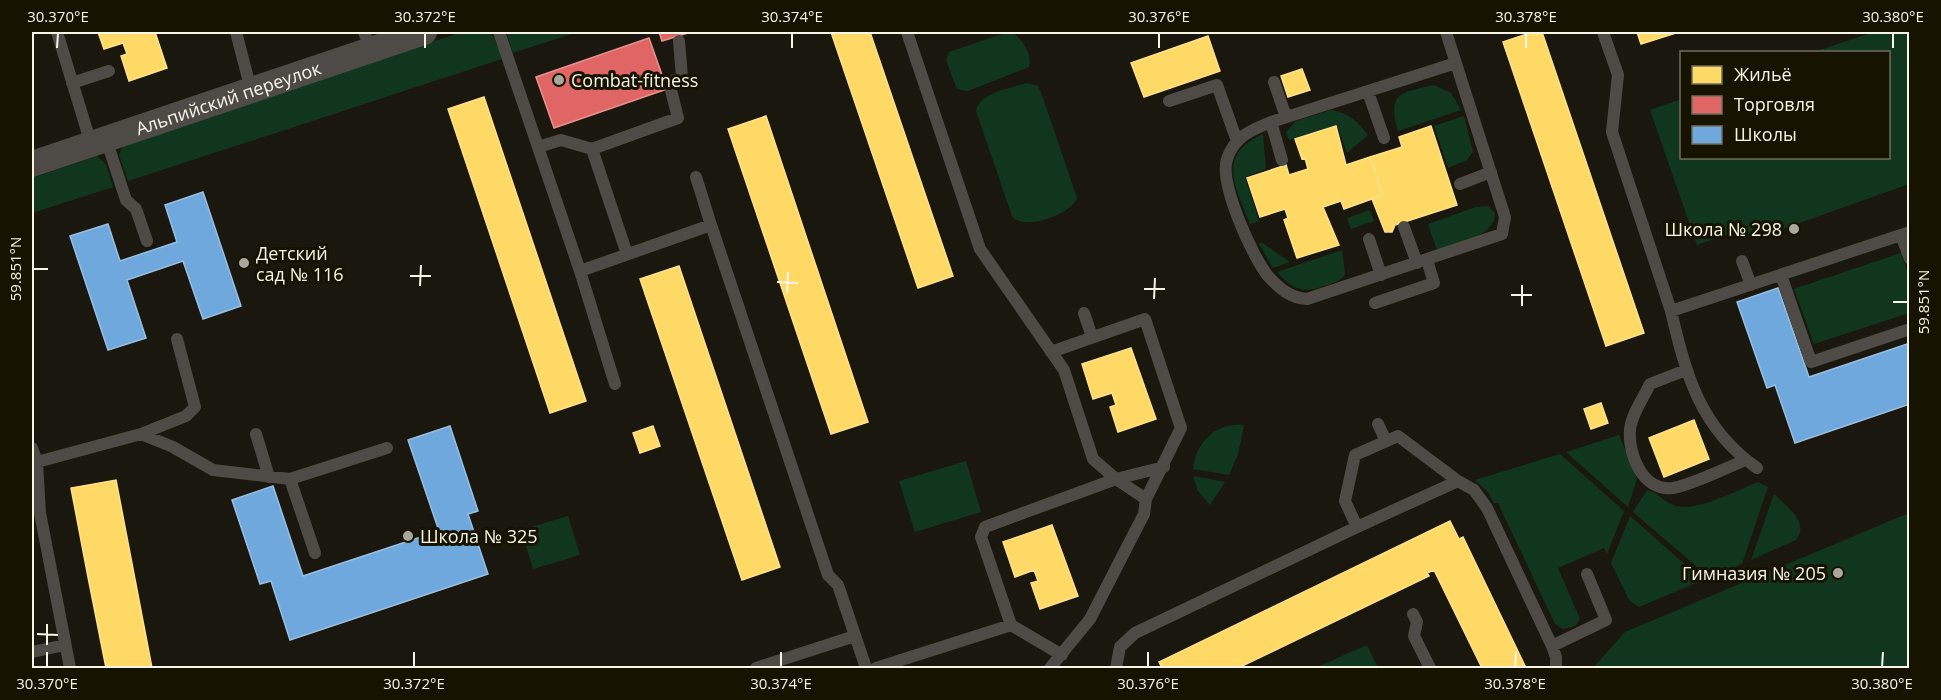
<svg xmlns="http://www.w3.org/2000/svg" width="1941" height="700" viewBox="0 0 1941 700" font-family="'Open Sans',sans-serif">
<rect width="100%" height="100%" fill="#1a180e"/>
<path fill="#10371e" d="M 462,32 L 488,32 L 494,37 L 502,59 L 128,181 L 119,155 L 123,146 Z
M 506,32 L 577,32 L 513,53 Z
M 1008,32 L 1013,32 C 1022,41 1033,53 1029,67 L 968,91 L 957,89 L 946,60 L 949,52 Z
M 1874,32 L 1909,32 L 1909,184 L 1758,238 L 1739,230 L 1697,245 L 1650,110 L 1681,99 L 1682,158 L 1888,158 L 1888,52 L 1814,52 Z
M 1027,83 L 1038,86 L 1041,92 L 1077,198 C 1072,214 1023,232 1012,216 L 976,111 C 979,93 1011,88 1027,83 Z
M 1434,85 L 1451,93 L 1461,110 L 1398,131 C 1387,93 1400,93 1434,85 Z
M 1331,110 C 1349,113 1357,121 1368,135 L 1347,153 L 1337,125 L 1289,140 L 1286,132 L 1296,121 Z
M 1464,116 L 1473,152 L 1467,160 L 1448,168 L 1434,126 Z
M 1263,134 L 1266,169 L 1245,177 L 1259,221 L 1250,224 C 1235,186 1216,155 1263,134 Z
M 97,156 L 106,164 L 113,187 L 32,213 L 32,178 Z
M 1488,206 L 1495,213 C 1495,238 1456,243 1437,250 L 1428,224 L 1476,207 Z
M 1370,210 L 1374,221 L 1351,229 L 1347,218 Z
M 1261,242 L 1290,262 L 1273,268 L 1259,244 Z
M 1342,250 L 1345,274 C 1340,282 1333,283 1324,286 C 1303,294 1292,289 1277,272 Z
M 1901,253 L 1909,277 L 1909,313 L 1814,344 L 1794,289 Z
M 1244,425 L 1238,454 L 1229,475 L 1193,469 C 1196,442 1216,422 1244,425 Z
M 1619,435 L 1637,479 L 1628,507 L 1566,452 Z
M 1560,454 L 1624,511 L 1607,554 L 1604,548 L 1558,568 L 1580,619 L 1575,626 L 1563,629 L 1555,624 L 1498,503 L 1494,503 L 1488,492 L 1475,480 Z
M 966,461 L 981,512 L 915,532 L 899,481 Z
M 1193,476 L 1225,482 L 1210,505 L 1198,491 Z
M 1758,482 L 1768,487 L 1742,564 L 1710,578 L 1633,512 L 1647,490 C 1658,492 1665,503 1676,506 C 1697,512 1738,490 1758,482 Z
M 1774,494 C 1787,507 1810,522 1796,540 L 1751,560 Z
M 1909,513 L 1909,668 L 1593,668 L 1625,632 Z
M 568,516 L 580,555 L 533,569 L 521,530 Z
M 1630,516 L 1703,580 L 1639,607 L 1629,600 L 1611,563 Z
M 1367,645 L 1378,668 L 1315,668 Z"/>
<path fill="#ffd966" stroke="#fde18d" stroke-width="1.5" d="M 98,32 L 155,32 L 167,68 L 129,81 L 121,56 L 127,54 L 123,43 L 104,49 Z
M 831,32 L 870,32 L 953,276 L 918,288 Z
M 1533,32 L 1542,32 L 1644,333 L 1606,346 L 1503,42 Z
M 1637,32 L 1679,32 L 1641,44 Z
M 1208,36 L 1220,71 L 1144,97 L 1131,63 Z
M 1302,69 L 1310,90 L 1288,97 L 1281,76 Z
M 484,97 L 586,401 L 550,413 L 448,109 Z
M 766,116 L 868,422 L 831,434 L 728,129 Z
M 1336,126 L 1346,165 L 1370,157 L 1383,195 L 1344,209 L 1341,201 L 1323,207 L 1339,245 L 1297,258 L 1284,220 L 1288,218 L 1285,209 L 1260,217 L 1247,178 L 1286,165 L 1289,175 L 1308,169 L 1305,158 L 1302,159 L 1295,139 Z
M 1431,126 L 1457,205 L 1395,225 L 1392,232 L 1385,232 L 1372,199 L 1383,195 L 1370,157 L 1402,147 L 1399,137 Z
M 679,266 L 780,567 L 742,580 L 640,279 Z
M 1131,348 L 1156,419 L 1118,432 L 1110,407 L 1116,405 L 1112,393 L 1093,399 L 1082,364 Z
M 1601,403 L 1608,423 L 1591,429 L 1584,409 Z
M 1694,420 L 1709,459 L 1664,477 L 1649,438 Z
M 653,426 L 660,446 L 640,453 L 633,433 Z
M 116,480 L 152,668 L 106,668 L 88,577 L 71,488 Z
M 1450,521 L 1459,539 L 1463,537 L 1526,668 L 1482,668 L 1434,570 L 1427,573 L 1429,576 L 1238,668 L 1162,668 L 1159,662 Z
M 1052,525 L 1078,596 L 1040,609 L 1031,583 L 1038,581 L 1034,570 L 1015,577 L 1003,542 Z"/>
<path fill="#e06666" stroke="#e7918d" stroke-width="1.5" d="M 659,32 L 691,32 L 662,41 Z
M 649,38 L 667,89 L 554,128 L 536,77 Z"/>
<path fill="#6fa8dc" stroke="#98bfe0" stroke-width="1.5" d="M 203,192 L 241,306 L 203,319 L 183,261 L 127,280 L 146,338 L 108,350 L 70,236 L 108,224 L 120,261 L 177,242 L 165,205 Z
M 1778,288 L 1809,377 L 1910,343 L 1910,404 L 1795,443 L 1775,385 L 1767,388 L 1737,302 Z
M 450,426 L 478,511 L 468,514 L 488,574 L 290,640 L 271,581 L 260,584 L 232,500 L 273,486 L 303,576 L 439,531 L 408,440 Z"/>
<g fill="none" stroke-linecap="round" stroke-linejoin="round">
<path stroke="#4e4b47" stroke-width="12" d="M 57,32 L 91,144
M 236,32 L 251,90
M 364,32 L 371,50
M 499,32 L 580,271 L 711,225 L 828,575 L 838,585 L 866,668
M 907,32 L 980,249 L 1064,370 L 1093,459 L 1116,479 L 1146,499
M 1446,32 L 1505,217 L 1502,234 L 1307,299 C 1290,298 1279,288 1268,276 C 1252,256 1219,183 1227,159 C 1234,137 1251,130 1271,122 L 1456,63
M 1603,32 L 1618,75 L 1612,132 L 1671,311 C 1686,375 1700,428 1757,468
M 1274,82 L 1286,117
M 72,83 L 109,71
M 1368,92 L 1384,138
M 1169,101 L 1217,85 L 1237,141
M 1271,122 L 1282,160
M 106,139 L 126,200 L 136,209 L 147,241
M 538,147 L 561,140 L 592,149 L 678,118 L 669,82 L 682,77 L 679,41
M 592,149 L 627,254
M 696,177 L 711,225
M 1460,184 L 1491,172
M 1404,227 L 1417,263
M 1901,235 L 1910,259
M 1369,239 L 1381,275
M 1742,261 L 1751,285
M 580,271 L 615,384
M 1781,275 L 1811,362 L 1910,329
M 1375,303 L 1434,283 L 1427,260
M 1671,311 L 1910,232
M 1084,313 L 1092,337
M 1686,370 L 1650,384 C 1644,397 1631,415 1630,430 C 1628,455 1643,492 1673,488 C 1695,484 1725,468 1746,460
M 1378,424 L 1386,441
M 141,434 L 186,416 L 195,407 L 177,339
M 256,434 L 269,477
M 32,448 L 37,462 L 40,513 L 70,668
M 37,462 L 141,434 L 173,447 L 213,470 L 290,479 L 387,448
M 290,479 L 315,553
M 1357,527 L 1345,501 L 1355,455 L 1398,436 L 1458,481
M 1413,614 L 1417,622 L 1414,636 L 1430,668
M 1011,625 L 1062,655
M 1552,646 L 1606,620 L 1587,574
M 32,652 L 65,645
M 756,668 L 855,636
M 876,668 L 1011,625 L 981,537 L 985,527 L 1116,479 L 1164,467
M 1050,668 L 1090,619 L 1144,514 L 1146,499 L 1181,428 L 1145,319 L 1051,352
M 1116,668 L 1120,647 L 1135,633 L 1357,527 L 1458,481 L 1474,490 L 1487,508 L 1552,646 L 1556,657 L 1556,668"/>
<path stroke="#4e4b47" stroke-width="26" id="s1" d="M 32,164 L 424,32"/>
</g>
<path fill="none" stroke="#f7f5e8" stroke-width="2" d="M 57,48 L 58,33M 425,48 L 425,33M 792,48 L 792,33M 1159,48 L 1159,33M 1526,48 L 1526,33M 1893,48 L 1893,33M 33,269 L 48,269M 410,276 L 431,276M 777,282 L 798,283M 420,286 L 421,265M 1144,289 L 1165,289M 787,293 L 788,272M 1511,295 L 1532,295M 1154,299 L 1155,278M 1893,302 L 1908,302M 1522,306 L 1522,285M 37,634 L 58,635M 47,645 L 47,624M 47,667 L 47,652M 414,667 L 414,652M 781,667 L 781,652M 1148,667 L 1148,652M 1515,667 L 1516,652M 1882,667 L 1883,652"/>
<g fill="#aaa89c" stroke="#171301" stroke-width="2">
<circle cx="559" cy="80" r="6"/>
<circle cx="1794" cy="229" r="6"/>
<circle cx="244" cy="263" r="6"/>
<circle cx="408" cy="536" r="6"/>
<circle cx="1838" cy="573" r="6"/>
</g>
<g text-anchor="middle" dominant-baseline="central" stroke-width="6" stroke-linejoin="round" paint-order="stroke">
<g font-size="18" fill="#f7f5e8" stroke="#171301" text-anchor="start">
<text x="571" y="80">Combat-fitness</text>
<text x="1782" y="229" text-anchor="end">Школа № 298</text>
<text x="256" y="253">Детский<tspan x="256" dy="21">сад № 116</tspan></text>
<text x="420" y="536">Школа № 325</text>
<text x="1826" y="573" text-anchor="end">Гимназия № 205</text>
</g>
<g font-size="18" fill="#f7f5e8" stroke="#171301">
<text stroke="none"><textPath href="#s1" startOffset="207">Альпийский переулок</textPath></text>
</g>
</g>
<rect width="1941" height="700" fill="none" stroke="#171301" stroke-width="66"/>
<rect x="1680" y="51" width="210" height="108" fill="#171301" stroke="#716d5d" stroke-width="1.5"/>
<rect x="1692" y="66" width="30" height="18" fill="#ffd966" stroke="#716d5d" stroke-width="1.5"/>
<text x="1734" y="81" font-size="18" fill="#f7f5e8">Жильё</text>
<rect x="1692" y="96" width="30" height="18" fill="#e06666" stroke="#716d5d" stroke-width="1.5"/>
<text x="1734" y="111" font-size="18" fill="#f7f5e8">Торговля</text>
<rect x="1692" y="126" width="30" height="18" fill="#6fa8dc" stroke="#716d5d" stroke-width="1.5"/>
<text x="1734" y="141" font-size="18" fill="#f7f5e8">Школы</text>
<rect x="33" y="33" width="1875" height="634" fill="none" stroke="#f7f5e8" stroke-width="2"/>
<g font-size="15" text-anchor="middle" fill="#f7f5e8">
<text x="58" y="22">30.370°E</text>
<text x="425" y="22">30.372°E</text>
<text x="792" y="22">30.374°E</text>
<text x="1159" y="22">30.376°E</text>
<text x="1526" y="22">30.378°E</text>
<text x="1893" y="22">30.380°E</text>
<text transform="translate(16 269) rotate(-90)" y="5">59.851°N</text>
<text transform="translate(1924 302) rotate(-90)" y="5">59.851°N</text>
<text x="47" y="689">30.370°E</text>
<text x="414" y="689">30.372°E</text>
<text x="781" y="689">30.374°E</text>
<text x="1148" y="689">30.376°E</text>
<text x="1515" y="689">30.378°E</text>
<text x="1882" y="689">30.380°E</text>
</g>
</svg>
